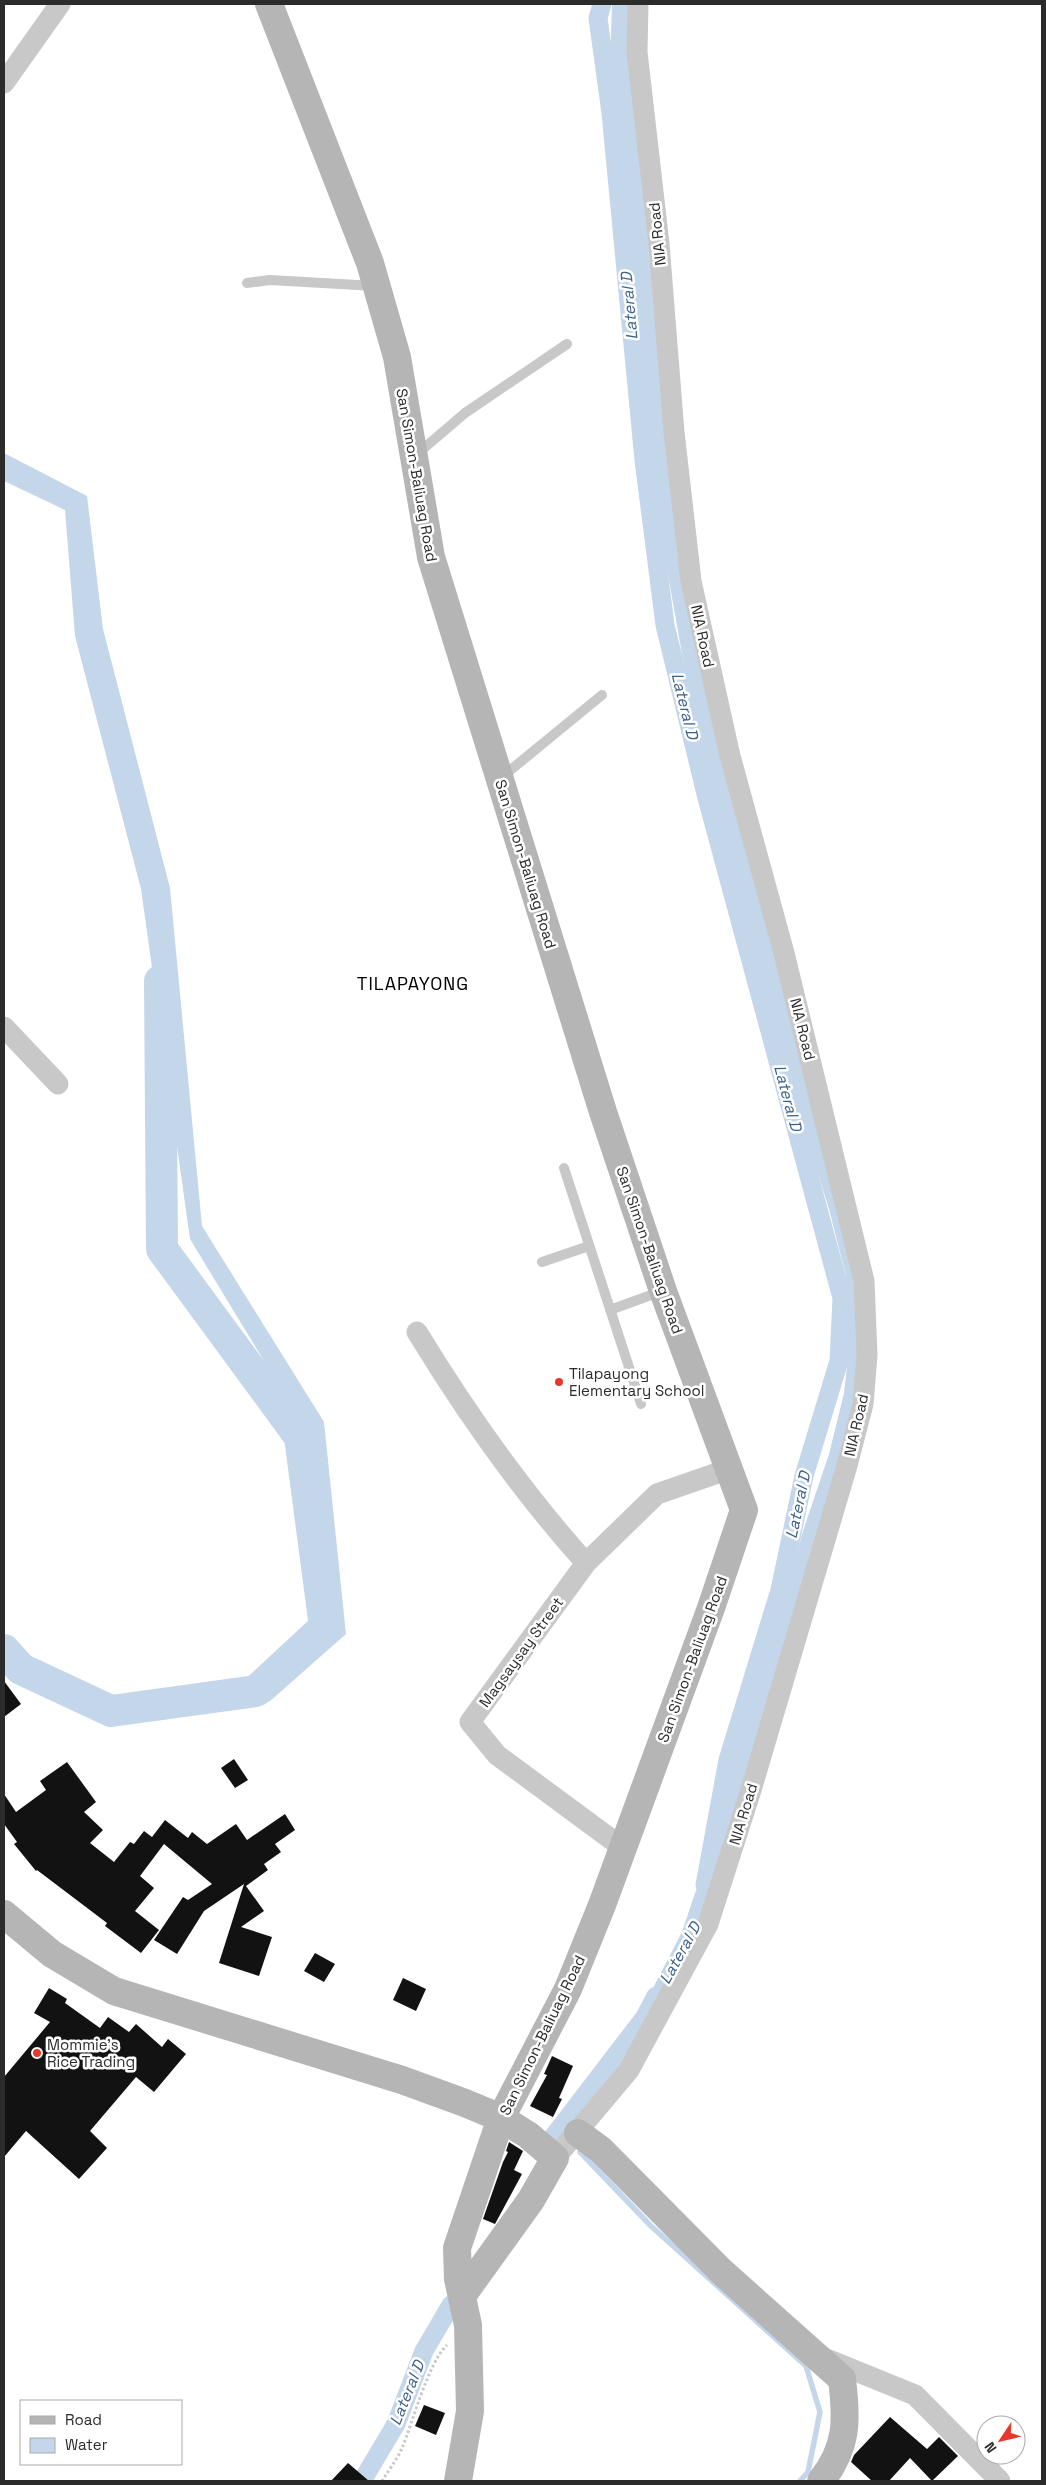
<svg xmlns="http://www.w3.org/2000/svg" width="1046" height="2485" viewBox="0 0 1046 2485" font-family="'Space Grotesk',sans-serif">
<rect width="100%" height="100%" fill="#fff"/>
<path fill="#c4d6ea" d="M 612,4 L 630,4 L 677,527 L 855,1273 L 859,1377 L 848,1437 L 702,1922 L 648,2022 L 639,2015 L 682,1932 L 695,1893 L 717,1846 L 729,1786 L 758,1683 L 777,1629 L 802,1534 L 829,1454 L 844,1393 L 848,1358 L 846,1276 L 829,1209 L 780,1051 L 765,983 L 724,833 L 711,775 L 692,711 L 655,501 L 627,212 L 626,176 L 610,66 Z
M 4,453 L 87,496 L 103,629 L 170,888 L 202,1226 L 324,1422 L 346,1634 L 269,1702 L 256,1691 L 325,1627 L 307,1432 L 190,1239 L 141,889 L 75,636 L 65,510 L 4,481 Z"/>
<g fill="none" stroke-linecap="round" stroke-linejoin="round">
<path stroke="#c4d6ea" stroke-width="5.5" d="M 580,2152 L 651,2226 L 806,2366 L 820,2412 L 808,2472 L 800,2481"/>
<path stroke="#c4d6ea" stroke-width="19" d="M 602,4 L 598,18 L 611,113 L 644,460 L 665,625 L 707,798 L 842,1298 L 839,1361 L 804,1476 L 780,1590 L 728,1760 L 705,1885
M 550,2141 L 645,2017 L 656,1996
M 362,2481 L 396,2424 L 424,2351 L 451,2305"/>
<path stroke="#c4d6ea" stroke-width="32" d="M 4,1650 L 21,1669 L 111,1711 L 256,1691 L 325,1627 L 300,1437 L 162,1249 L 160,981"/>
</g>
<path fill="#121212" d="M 4,1681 L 21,1704 L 4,1717 Z
M 234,1759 L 248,1780 L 235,1788 L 221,1768 Z
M 67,1762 L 96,1802 L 84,1812 L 103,1830 L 90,1843 L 114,1862 L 130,1842 L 134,1844 L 144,1831 L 152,1837 L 165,1820 L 188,1838 L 192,1832 L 207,1844 L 236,1824 L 247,1840 L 285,1814 L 295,1830 L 275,1844 L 281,1852 L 264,1864 L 268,1870 L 246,1886 L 264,1911 L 241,1927 L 272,1937 L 259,1976 L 219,1963 L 244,1884 L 204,1911 L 177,1954 L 154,1940 L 183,1897 L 188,1900 L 212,1884 L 164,1844 L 140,1876 L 154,1888 L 135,1911 L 159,1930 L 141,1953 L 105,1926 L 107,1923 L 37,1870 L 36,1871 L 14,1844 L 17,1842 L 4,1824 L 4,1794 L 16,1812 L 46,1790 L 40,1781 Z
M 315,1953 L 335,1964 L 324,1982 L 304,1971 Z
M 403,1978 L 426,1989 L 416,2011 L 393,2000 Z
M 49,1988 L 67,1999 L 65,2003 L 100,2028 L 108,2017 L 129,2032 L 136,2024 L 162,2047 L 168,2039 L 186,2054 L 154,2092 L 136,2077 L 90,2131 L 107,2148 L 79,2179 L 26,2131 L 4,2157 L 4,2077 L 50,2022 L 34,2013 Z
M 552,2056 L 573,2066 L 559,2098 L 562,2099 L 553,2117 L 530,2106 L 547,2075 L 544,2074 Z
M 509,2142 L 523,2151 L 514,2170 L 522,2174 L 495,2224 L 483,2219 L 503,2162 L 508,2152 L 506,2151 Z
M 424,2405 L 445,2413 L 436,2435 L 415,2426 Z
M 890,2417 L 927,2449 L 939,2437 L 958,2456 L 932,2481 L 910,2458 L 889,2481 L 872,2481 L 851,2462 L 854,2455 Z
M 348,2463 L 369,2481 L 331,2481 Z"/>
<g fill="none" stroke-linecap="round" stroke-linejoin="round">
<path stroke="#c8c8c8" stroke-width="3" stroke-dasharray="2.5 2.5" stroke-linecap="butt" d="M 382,2481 C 388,2471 397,2460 402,2448 C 413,2422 428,2363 447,2345"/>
<path stroke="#c8c8c8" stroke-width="10" d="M 247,283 L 270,280 L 375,286
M 416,455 L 465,413 L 567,344
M 502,777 L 602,695
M 564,1168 L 641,1404
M 542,1262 L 589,1246
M 610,1310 L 662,1291"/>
<path stroke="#c8c8c8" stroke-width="21" d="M 4,83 L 60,4
M 4,1027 L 58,1084
M 417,1332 C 467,1414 521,1491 586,1563
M 623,1848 L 497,1755 L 470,1722 L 586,1563 L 657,1494 L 729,1469
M 555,2158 L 629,2070 L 708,1924 L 751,1790 L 846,1469 L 863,1404 L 867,1355 L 864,1281 L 784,953 L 730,756 L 691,581 L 674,432 L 659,244 L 637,52 L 638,4
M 824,2358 L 915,2395 L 1000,2481"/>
<path stroke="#b5b5b5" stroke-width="28" d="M 269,4 L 370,263 L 397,357 L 431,557 L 603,1112 L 663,1291 L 744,1510 L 711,1608 L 602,1905 L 568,1989 L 501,2118 L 457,2248 L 458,2279 L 468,2325 L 470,2411 L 458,2481
M 4,1914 L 52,1954 L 114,1991 L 402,2080 L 465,2103 L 501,2118 L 528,2135 L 555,2158 L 531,2200 L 462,2296
M 578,2133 L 601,2150 L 722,2272 L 842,2379 C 847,2420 848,2447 821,2481"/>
</g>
<g fill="#e4392c" stroke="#fff" stroke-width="2">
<circle cx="559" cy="1382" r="5"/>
<circle cx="37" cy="2053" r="5"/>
</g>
<g text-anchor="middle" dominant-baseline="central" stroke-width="5" stroke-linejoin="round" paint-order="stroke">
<g font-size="15" fill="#2b2b2b" stroke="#fff">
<text transform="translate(657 234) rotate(-96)">NIA Road</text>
<text transform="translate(417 475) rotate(80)">San Simon-Baliuag Road</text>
<text transform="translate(703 636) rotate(78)">NIA Road</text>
<text transform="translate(526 864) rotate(73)">San Simon-Baliuag Road</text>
<text transform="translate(803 1029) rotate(76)">NIA Road</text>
<text transform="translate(650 1250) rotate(71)">San Simon-Baliuag Road</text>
<text transform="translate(856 1425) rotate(-77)">NIA Road</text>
<text transform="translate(521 1652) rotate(-54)">Magsaysay Street</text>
<text transform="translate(692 1659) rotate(-70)">San Simon-Baliuag Road</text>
<text transform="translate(743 1814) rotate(-73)">NIA Road</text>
<text transform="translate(542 2035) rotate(-64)">San Simon-Baliuag Road</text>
</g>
<g font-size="15" fill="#2b2b2b" stroke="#fff" text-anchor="start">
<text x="569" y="1373">Tilapayong<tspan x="569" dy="17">Elementary School</tspan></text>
<text x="47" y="2044">Mommie's<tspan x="47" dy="17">Rice Trading</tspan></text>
</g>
<g font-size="16" font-style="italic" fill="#3b618c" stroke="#fff">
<text transform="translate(629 306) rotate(-95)">Lateral D</text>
<text transform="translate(685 706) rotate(76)">Lateral D</text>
<text transform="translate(788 1098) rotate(75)">Lateral D</text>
<text transform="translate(798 1505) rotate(-78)">Lateral D</text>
<text transform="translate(680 1953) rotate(-61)">Lateral D</text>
<text transform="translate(407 2393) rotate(-68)">Lateral D</text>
</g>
<g font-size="18" letter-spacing="1" fill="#000" stroke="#fff">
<text x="413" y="983">TILAPAYONG</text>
</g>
</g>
<rect width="1046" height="2485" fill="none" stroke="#2b2b2b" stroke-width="10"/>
<rect x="20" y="2400" width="162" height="65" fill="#ffffff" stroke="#aaaaaa"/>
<rect x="30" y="2416" width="25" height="8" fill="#b5b5b5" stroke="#aaaaaa"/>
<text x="65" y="2425" font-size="15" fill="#2b2b2b">Road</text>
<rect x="30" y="2438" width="25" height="15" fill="#c4d6ea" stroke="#aaaaaa"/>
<text x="65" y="2450" font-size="15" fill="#2b2b2b">Water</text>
<g transform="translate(1001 2440) rotate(235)"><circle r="24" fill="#ffffff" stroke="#aaaaaa"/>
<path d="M0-4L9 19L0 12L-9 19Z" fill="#e4392c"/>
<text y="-8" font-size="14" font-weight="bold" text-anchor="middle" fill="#2b2b2b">N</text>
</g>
</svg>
